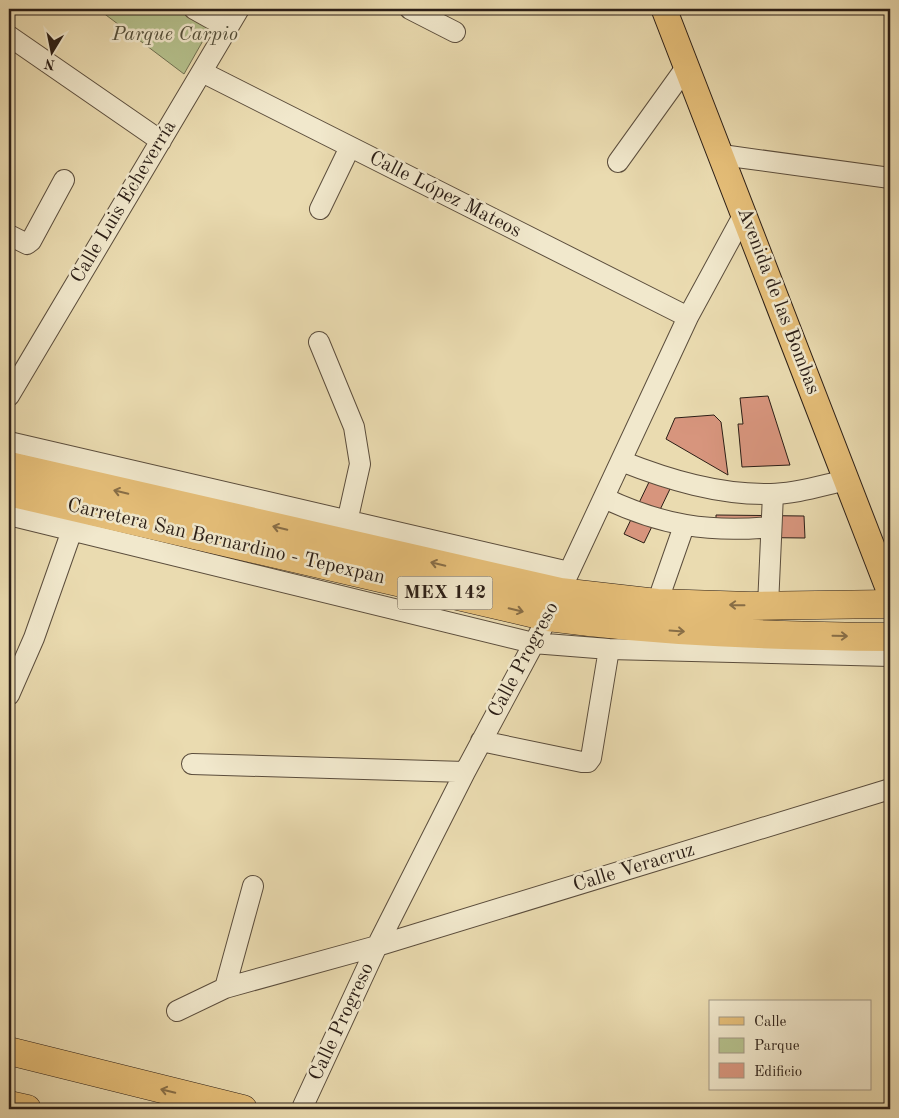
<svg xmlns="http://www.w3.org/2000/svg" width="899" height="1118" viewBox="0 0 899 1118" font-family="'Old Standard TT',serif">
<rect width="100%" height="100%" fill="#eadbb0"/>
<filter id="stains"><feTurbulence type="fractalNoise" baseFrequency=".004" numOctaves="4"/><feColorMatrix values="0 0 0 0 .2 0 0 0 0 .09 0 0 0 0 .02 0 0 0 .5 -.17"/></filter>
<radialGradient id="worn" r=".72"><stop offset=".6" stop-color="#630" stop-opacity="0"/><stop offset="1" stop-color="#630" stop-opacity=".3"/></radialGradient>
<path fill="#b5c18d" stroke="#707052" d="M 98,9 L 204,9 L 217,16 L 184,74 Z"/>
<path fill="#d7957d" stroke="#2b1e16" d="M 768,396 L 790,465 L 742,467 L 738,424 L 743,424 L 740,398 Z
M 714,415 L 721,422 L 728,475 L 666,439 L 675,418 Z
M 650,480 L 670,489 L 644,543 L 624,534 Z
M 716,515 L 804,516 L 805,538 L 716,537 Z"/>
<g fill="none" stroke-linecap="round" stroke-linejoin="round">
<g stroke="#5b4d3c" stroke-width="22">
<path id="minor" d="M 194,9 L 228,28
M 410,9 L 455,32
M 9,36 L 161,141
M 202,72 L 688,317
M 722,155 L 890,178
M 618,162 L 687,66
M 320,209 L 350,147
M 9,235 L 27,244 L 31,241 L 64,180
M 319,342 L 354,427 L 360,464 L 345,531
M 9,396 L 239,9
M 9,442 L 569,572
M 621,461 C 669,480 719,495 771,494 C 796,494 823,485 847,480
M 604,498 C 661,525 708,533 771,527
M 9,515 L 533,643 L 609,649 L 890,656
M 657,603 L 684,526
M 768,606 L 773,494
M 9,695 L 34,638 L 76,519
M 481,741 L 582,762 L 588,762 L 591,758 L 609,649
M 192,764 L 465,772
M 225,988 L 253,886
M 177,1011 L 225,988 L 377,946 L 890,789
M 303,1106 L 377,946 L 465,772 L 548,617 L 688,317 L 744,214"/>
</g>
<g stroke="#2b1e16" stroke-width="27">
<path id="major" d="M 664,9 L 890,593"/>
</g>
<g stroke="#2b1e16" stroke-width="29">
<path id="highway" d="M 9,466 L 560,592 L 657,603 L 751,606 L 890,604
M 9,492 L 548,617 C 662,632 776,636 890,637
M 9,1051 L 243,1109
M 9,1105 L 27,1109"/>
</g>
<use href="#minor" stroke="#f1e8cc" stroke-width="20"/>
<use href="#major" stroke="#e5be78" stroke-width="25"/>
<use href="#highway" stroke="#e5be78" stroke-width="28"/>
</g>
<defs><path id="oneway-shaft" d="M-6 0H5M1.5-3L5.5 0L1.5 3" fill="none" stroke-width="1.6" stroke-linecap="round" stroke-linejoin="round" transform="scale(1.25)"/></defs>
<g stroke="#886e47">
<use href="#oneway-shaft" transform="translate(121 492) rotate(-167)"/>
<use href="#oneway-shaft" transform="translate(280 528) rotate(-167)"/>
<use href="#oneway-shaft" transform="translate(438 564) rotate(-167)"/>
<use href="#oneway-shaft" transform="translate(737 605) rotate(-179)"/>
<use href="#oneway-shaft" transform="translate(516 610) rotate(13)"/>
<use href="#oneway-shaft" transform="translate(677 631) rotate(4)"/>
<use href="#oneway-shaft" transform="translate(840 636) rotate(1)"/>
<use href="#oneway-shaft" transform="translate(168 1091) rotate(-166)"/>
</g>
<g text-anchor="middle" dominant-baseline="central" stroke-width="5" stroke-linejoin="round" paint-order="stroke">
<rect fill="#f1e8cc" stroke="#665b4d" stroke-width="1" x="397.5" y="576.5" width="95" height="33" rx="4"/>
<g font-size="19" font-weight="bold" fill="#2b1e16">
<text x="445" y="593">MEX 142</text>
</g>
<g font-size="20" font-style="italic" fill="#544f3a" stroke="#f1e8cc">
<text x="175" y="35">Parque Carpio</text>
</g>
<g font-size="20" fill="#2b1e16" stroke="#f1e8cc">
<text transform="translate(445 195) rotate(27)">Calle López Mateos</text>
<text transform="translate(124 202) rotate(-59)">Calle Luis Echeverría</text>
<text transform="translate(778 301) rotate(69)">Avenida de las Bombas</text>
<text transform="translate(226 542) rotate(13)">Carretera San Bernardino - Tepexpan</text>
<text transform="translate(524 660) rotate(-62)">Calle Progreso</text>
<text transform="translate(634 868) rotate(-17)">Calle Veracruz</text>
<text transform="translate(342 1022) rotate(-65)">Calle Progreso</text>
</g>
</g>
<rect width="899" height="1118" fill="none" stroke="#eadbb0" stroke-width="30"/>
<rect x="10" y="10" width="879" height="1098" fill="none" stroke="#2b1e16" stroke-width="2.5"/>
<rect x="15" y="15" width="869" height="1088" fill="none" stroke="#2b1e16"/>
<rect x="709" y="1000" width="162" height="90" fill="#f1e8cc" stroke="#a29783"/>
<rect x="719" y="1017" width="25" height="8" fill="#e5be78" stroke="#a29783"/>
<text x="754" y="1026" font-size="15" fill="#2b1e16">Calle</text>
<rect x="719" y="1038" width="25" height="15" fill="#b5c18d" stroke="#a29783"/>
<text x="754" y="1050" font-size="15" fill="#2b1e16">Parque</text>
<rect x="719" y="1063" width="25" height="15" fill="#d7957d" stroke="#a29783"/>
<text x="754" y="1076" font-size="15" fill="#2b1e16">Edificio</text>
<g transform="translate(52 52) rotate(190)" stroke="#f1e8cc" stroke-width="4" paint-order="stroke">
<path d="M0-4L9 19L0 12L-9 19Z" fill="#2b1e16"/>
<text y="-8" font-size="14" font-weight="bold" text-anchor="middle" fill="#2b1e16">N</text>
</g>
<rect width="100%" height="100%" filter="url(#stains)"/>
<rect width="100%" height="100%" fill="url(#worn)"/>
</svg>
